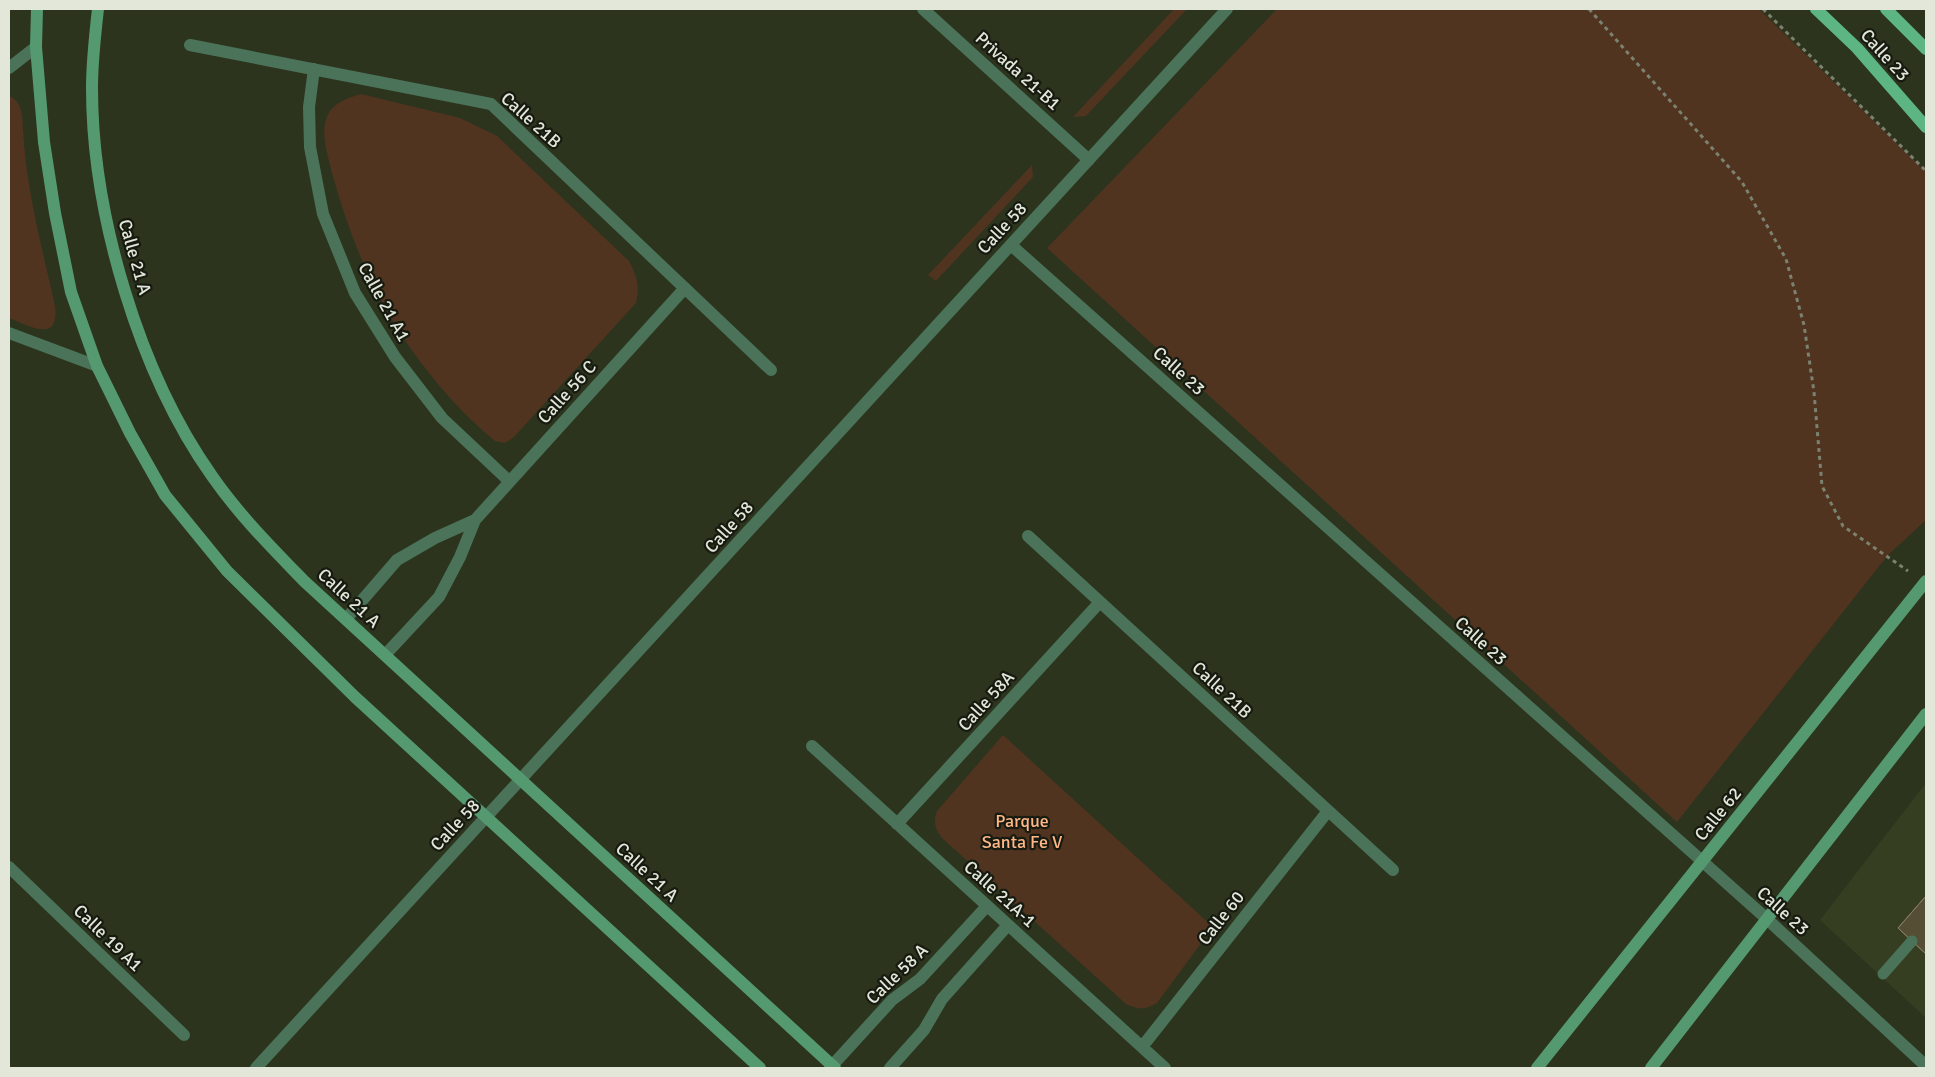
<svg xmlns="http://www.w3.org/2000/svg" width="1935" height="1077" viewBox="0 0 1935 1077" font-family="Signika,sans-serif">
<rect width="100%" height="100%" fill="#2c341d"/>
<path fill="#353e21" d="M 1926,783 L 1926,1018 L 1820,920 Z"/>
<path fill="#503420" d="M 1174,9 L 1187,9 L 1086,116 L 1073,117 Z
M 1277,9 L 1759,9 L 1926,172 L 1926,520 L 1888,555 L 1677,822 L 1047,248 Z
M 361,94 L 460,118 L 497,136 L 629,261 C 637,276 640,286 636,303 L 514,437 L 505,443 L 495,441 C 463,415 435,383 411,349 C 373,295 349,235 332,173 C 328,155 320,135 327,117 C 332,103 348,98 361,94 Z
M 9,96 C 23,102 22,116 23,129 C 26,189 42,247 55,306 C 60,344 29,326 9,318 Z
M 1032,165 L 1033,177 L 936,281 L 928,275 Z
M 1003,735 L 1213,927 L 1157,1003 C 1145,1010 1139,1010 1126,1004 L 942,838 C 935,828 933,822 937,811 Z"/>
<path fill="#564d35" stroke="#847b61" d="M 1926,896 L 1926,954 L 1898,928 Z
M 1926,896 L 1926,954 L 1898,928 Z"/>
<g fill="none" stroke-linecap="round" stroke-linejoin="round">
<path stroke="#7b826f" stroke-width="3" stroke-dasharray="4 4" stroke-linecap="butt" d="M 1589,9 L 1742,182 L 1786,259 L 1804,325 L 1814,392 L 1822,486 L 1843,526 L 1908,571
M 1763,9 L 1926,171"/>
<path stroke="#4a735a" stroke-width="11" d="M 1883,974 L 1912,941"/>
<path stroke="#4a735a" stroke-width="12" d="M 923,9 L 1089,160
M 190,45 L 491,104 L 771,370
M 9,68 L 36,47
M 314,69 L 309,107 L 310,147 L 323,214 L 355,293 L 395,357 L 442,418 L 509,481
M 1011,245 L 1767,919 L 1926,1066
M 9,333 L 97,366
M 1028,536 L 1393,870
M 346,619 L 397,560 L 435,538 L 475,520
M 385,655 L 439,597 L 460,557 L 475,520 L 685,288
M 812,746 L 1165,1068
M 897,824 L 1100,602
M 9,867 L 184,1035
M 1142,1047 L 1328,811
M 256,1068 L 1227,9
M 830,1068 L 892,1000 L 920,979 L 987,906
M 890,1068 L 924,1030 L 942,999 L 1008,925"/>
<path stroke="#559971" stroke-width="12" d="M 37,9 L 36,47 L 44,142 L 55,213 L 71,292 L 97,366 L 130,433 L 165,495 L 227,571 L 355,697 L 760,1068
M 98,9 C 95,35 92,62 92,88 C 92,214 139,373 212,476 C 239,515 272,548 304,581 L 835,1068
M 1537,1068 L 1926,581
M 1651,1068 L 1926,714"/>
<path stroke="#5cb583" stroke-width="12" d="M 1816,9 L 1857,48 L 1926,127
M 1886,9 L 1926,49"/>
</g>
<g text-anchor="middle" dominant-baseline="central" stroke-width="4.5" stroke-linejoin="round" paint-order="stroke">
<g font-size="18" fill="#e2e7d9" stroke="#161a10">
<text transform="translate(1885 55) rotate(48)">Calle 23</text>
<text transform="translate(1018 71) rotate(42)">Privada 21-B1</text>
<text transform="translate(531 120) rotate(42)">Calle 21B</text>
<text transform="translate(1002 228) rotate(-47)">Calle 58</text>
<text transform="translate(135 257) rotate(74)">Calle 21 A</text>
<text transform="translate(384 302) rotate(61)">Calle 21 A1</text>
<text transform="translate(1179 371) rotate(42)">Calle 23</text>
<text transform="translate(567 392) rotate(-48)">Calle 56 C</text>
<text transform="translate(729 527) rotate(-48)">Calle 58</text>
<text transform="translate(349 598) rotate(43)">Calle 21 A</text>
<text transform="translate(1481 641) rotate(42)">Calle 23</text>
<text transform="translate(1222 690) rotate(43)">Calle 21B</text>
<text transform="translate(986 701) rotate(-48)">Calle 58A</text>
<text transform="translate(1718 814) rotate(-51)">Calle 62</text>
<text transform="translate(455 825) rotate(-47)">Calle 58</text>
<text transform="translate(647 872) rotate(43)">Calle 21 A</text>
<text transform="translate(1000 894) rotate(42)">Calle 21A-1</text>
<text transform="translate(1783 911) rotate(42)">Calle 23</text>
<text transform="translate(1221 918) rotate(-52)">Calle 60</text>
<text transform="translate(108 938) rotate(44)">Calle 19 A1</text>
<text transform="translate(897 974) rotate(-44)">Calle 58 A</text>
</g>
<g font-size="18" fill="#feb785" stroke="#161a10">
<text x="1022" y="821">Parque<tspan x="1022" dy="21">Santa Fe V</tspan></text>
</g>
</g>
<rect width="1935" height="1077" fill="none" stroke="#e2e7d9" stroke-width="20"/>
</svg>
